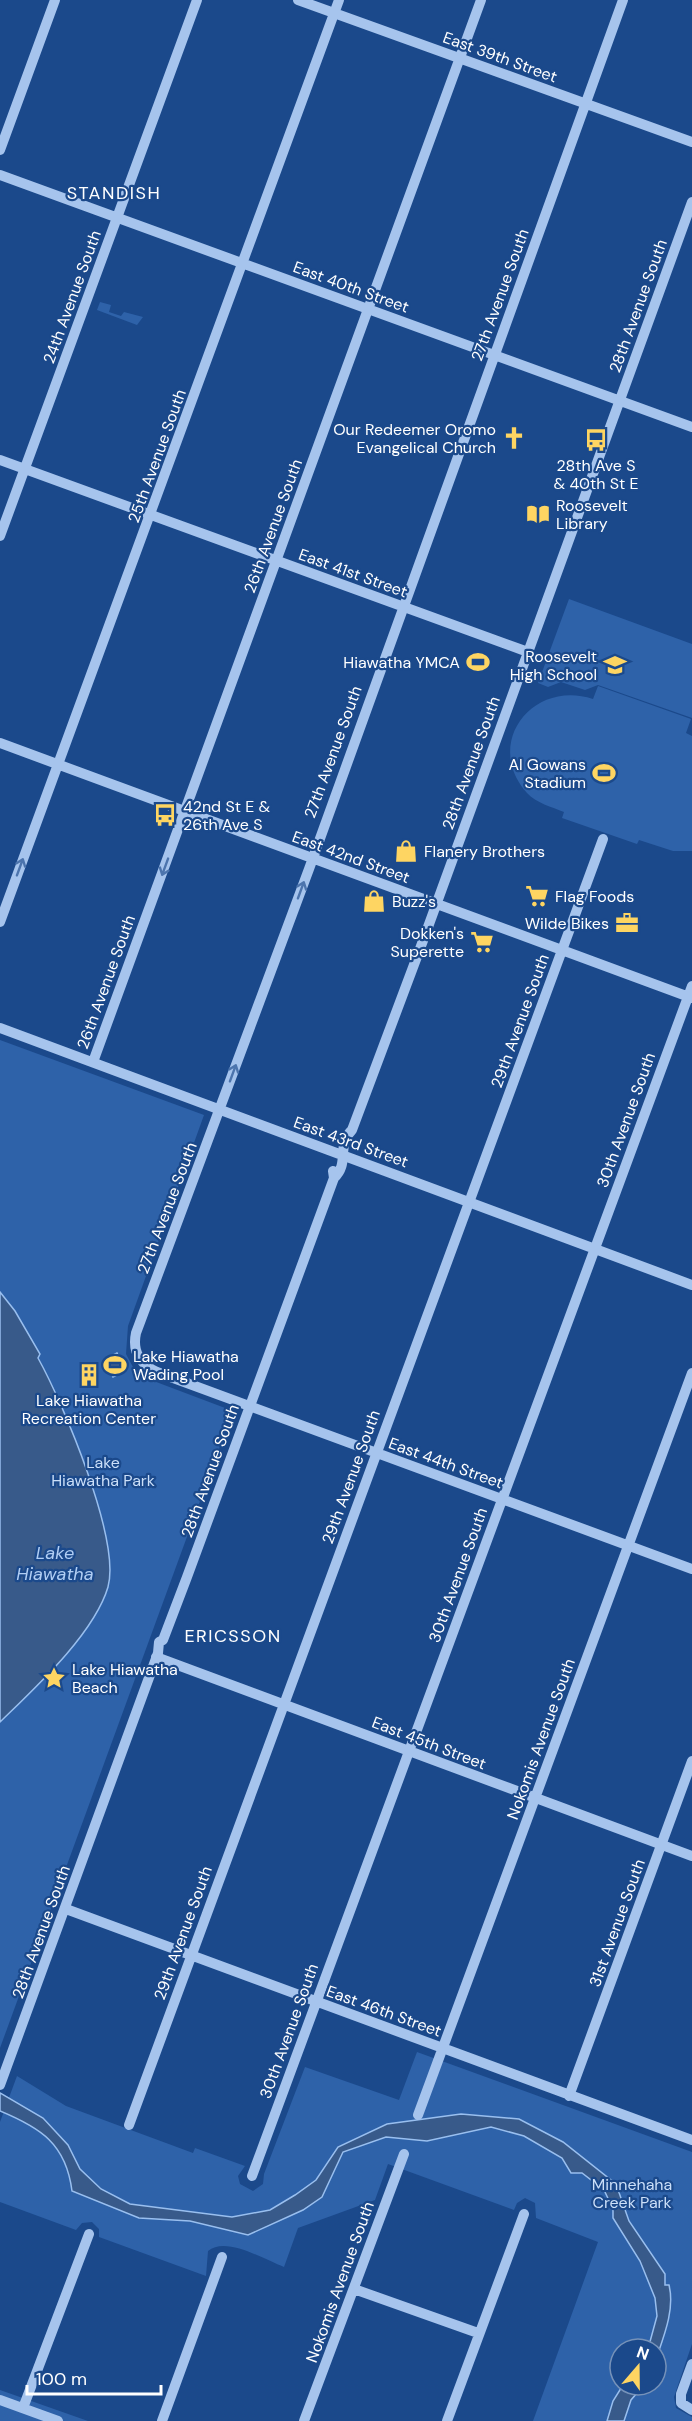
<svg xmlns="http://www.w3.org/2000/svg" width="692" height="2421" viewBox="0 0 692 2421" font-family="'DM Sans',sans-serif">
<rect width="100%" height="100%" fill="#1b498b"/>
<path fill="#2e62a9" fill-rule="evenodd" d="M 100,302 L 111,305 L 109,312 L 121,316 L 124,312 L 143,317 L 137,325 L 97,310 Z
M 569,599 L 692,644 L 692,718 L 598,685 L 585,690 L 561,682 L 548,687 L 538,683 Z
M 598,686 L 691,719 L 686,733 L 692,736 L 692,851 L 673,851 L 639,840 L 637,844 L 562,818 L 564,812 C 552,807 536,803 527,793 C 483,744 532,679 593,699 Z
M 0,1040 L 204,1115 L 128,1326 L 126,1354 L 134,1369 L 143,1377 L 233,1411 L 0,2048 Z
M 417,2052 L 692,2152 L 692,2344 L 674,2397 L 676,2408 L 692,2417 L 692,2421 L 533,2421 L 598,2242 L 536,2218 L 535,2203 L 525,2198 L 517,2203 L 514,2210 L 388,2164 L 375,2200 L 298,2228 L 284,2267 C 263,2259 226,2236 208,2251 L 206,2276 L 99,2237 L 99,2229 L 92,2222 L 82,2223 L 76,2230 L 0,2202 L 0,2122 L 17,2076 L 66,2106 L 193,2153 L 195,2148 L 245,2166 L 238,2176 L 240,2184 L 253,2191 L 263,2184 L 264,2174 L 305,2067 L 399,2100 ZM 620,2349 L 656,2349 L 656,2385 L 620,2385 Z
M 0,2390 L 88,2421 L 0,2421 Z"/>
<path fill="#385a8a" stroke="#99bfef" stroke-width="1.5" d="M 0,1292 L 15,1311 L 40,1354 L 38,1358 C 63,1403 121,1540 108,1587 C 94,1634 35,1688 0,1722 Z
M 117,1353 L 125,1371 L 113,1377 L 105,1359 Z
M 0,2093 L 43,2118 L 68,2145 L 80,2169 L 101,2189 L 130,2204 L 232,2217 L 270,2210 L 295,2195 L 316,2180 L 338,2147 L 387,2124 L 461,2114 L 519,2119 L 563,2142 L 616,2184 L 629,2221 L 665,2274 L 665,2285 L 669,2285 C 675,2309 664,2336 656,2359 L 656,2349 L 648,2349 L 657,2316 L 655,2298 L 640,2261 L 613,2218 L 613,2209 L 604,2190 L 582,2173 L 571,2173 L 562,2158 L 524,2136 L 491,2127 L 427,2141 L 386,2137 L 343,2152 L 322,2197 L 303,2210 L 248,2235 L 190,2221 L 139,2218 L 72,2191 C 66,2144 41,2128 0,2111 Z
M 623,2385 L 644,2385 L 631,2400 L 624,2421 L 607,2421 L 613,2401 Z"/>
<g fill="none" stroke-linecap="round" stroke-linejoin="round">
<path stroke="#a6c4ed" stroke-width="10" d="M 298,0 L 692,142
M 623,0 L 309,869 L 136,1333 C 132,1352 140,1364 157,1372 L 692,1569
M 0,150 L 55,0
M 0,175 L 692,427
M 0,460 L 528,652
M 0,536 L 197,0
M 0,743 L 692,998
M 0,922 L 339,0
M 0,1028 L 692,1285
M 93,1062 L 481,0
M 334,1178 C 350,1164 336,1145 352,1130 L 424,938 L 692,202
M 156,1657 L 692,1856
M 66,1909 L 692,2140
M 0,2085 L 158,1653 L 159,1642 L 163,1640 L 187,1577 L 334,1178 L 333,1171
M 569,2096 L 692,1761
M 418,2115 L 692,1373
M 129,2125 L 603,839
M 252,2176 L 692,986
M 354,2289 L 478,2333
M 692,2364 L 681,2394 L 681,2403 L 692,2410
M 0,2400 L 58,2421
M 23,2408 L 89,2234
M 162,2421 L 222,2257
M 304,2421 L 404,2154
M 447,2421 L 524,2214"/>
</g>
<defs><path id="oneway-shaft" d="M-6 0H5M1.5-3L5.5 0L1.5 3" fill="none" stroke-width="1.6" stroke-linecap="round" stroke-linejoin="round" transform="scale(1.5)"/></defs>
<g stroke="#4c74ad">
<use href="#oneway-shaft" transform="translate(20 867) rotate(-70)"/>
<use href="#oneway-shaft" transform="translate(165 867) rotate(110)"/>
<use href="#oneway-shaft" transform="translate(301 890) rotate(-70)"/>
<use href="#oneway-shaft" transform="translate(233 1073) rotate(-70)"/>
</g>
<defs>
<g id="church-bare" transform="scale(1.8)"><path d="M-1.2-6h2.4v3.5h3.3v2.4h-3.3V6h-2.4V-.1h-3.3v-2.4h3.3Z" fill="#fed562" stroke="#1b498b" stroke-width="2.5" paint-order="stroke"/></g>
<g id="bus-bare" transform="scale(1.8)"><path d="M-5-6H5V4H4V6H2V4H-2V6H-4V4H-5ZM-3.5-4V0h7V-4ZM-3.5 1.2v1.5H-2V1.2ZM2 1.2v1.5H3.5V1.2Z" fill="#fed562" stroke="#1b498b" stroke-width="2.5" paint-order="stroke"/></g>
<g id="library-bare" transform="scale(1.8)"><path d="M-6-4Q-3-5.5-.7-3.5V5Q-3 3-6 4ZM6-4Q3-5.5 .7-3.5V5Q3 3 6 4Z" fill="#fed562" stroke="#1b498b" stroke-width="2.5" paint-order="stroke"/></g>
<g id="stadium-bare" transform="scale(1.8)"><path d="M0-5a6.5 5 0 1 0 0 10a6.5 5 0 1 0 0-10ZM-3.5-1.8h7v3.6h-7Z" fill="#fed562" stroke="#1b498b" stroke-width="2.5" paint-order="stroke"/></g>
<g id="school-bare" transform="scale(1.8)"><path d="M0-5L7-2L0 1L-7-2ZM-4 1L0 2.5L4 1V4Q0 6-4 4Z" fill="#fed562" stroke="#1b498b" stroke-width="2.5" paint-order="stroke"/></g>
<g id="shop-bare" transform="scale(1.8)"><path d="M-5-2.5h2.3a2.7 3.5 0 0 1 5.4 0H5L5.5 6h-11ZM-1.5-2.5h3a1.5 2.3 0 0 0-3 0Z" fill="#fed562" stroke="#1b498b" stroke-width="2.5" paint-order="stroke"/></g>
<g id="supermarket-bare" transform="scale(1.8)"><path d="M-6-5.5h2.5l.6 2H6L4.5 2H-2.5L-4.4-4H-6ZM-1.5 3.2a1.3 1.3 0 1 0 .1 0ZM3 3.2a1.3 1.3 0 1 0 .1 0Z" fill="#fed562" stroke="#1b498b" stroke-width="2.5" paint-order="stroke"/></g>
<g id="office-bare" transform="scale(1.8)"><path d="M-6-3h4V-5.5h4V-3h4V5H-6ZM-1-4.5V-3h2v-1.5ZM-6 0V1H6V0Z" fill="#fed562" stroke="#1b498b" stroke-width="2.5" paint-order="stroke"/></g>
<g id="building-bare" transform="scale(1.8)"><path d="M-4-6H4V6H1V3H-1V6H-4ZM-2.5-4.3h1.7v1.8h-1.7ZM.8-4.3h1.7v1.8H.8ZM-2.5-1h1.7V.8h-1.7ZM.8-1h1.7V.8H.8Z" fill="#fed562" stroke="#1b498b" stroke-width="2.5" paint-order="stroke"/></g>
<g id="sight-bare" transform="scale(1.8)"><path d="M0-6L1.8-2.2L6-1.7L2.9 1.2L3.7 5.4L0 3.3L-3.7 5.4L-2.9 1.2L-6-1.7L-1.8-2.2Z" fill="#fed562" stroke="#1b498b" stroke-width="2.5" paint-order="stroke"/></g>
</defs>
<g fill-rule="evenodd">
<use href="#church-bare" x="514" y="438"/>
<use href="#bus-bare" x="596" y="440"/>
<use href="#library-bare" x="538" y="514"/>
<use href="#stadium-bare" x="478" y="662"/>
<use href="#school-bare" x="615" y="665"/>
<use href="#stadium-bare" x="604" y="773"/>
<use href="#bus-bare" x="165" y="815"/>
<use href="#shop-bare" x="406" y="851"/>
<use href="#supermarket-bare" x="537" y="896"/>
<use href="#shop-bare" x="374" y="901"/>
<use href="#office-bare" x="627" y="923"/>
<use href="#supermarket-bare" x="482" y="942"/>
<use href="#stadium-bare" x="115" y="1365"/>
<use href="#building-bare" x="89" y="1375"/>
<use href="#sight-bare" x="54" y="1678"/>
</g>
<g text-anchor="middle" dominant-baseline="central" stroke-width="4.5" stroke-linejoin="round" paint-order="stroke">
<g font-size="16" fill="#fff" stroke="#1b498b">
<text transform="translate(500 57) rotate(20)">East 39th Street</text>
<text transform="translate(351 287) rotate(20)">East 40th Street</text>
<text transform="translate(500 295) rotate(-70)">27th Avenue South</text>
<text transform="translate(72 297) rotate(-70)">24th Avenue South</text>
<text transform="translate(638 306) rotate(-70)">28th Avenue South</text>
<text transform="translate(157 456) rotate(-70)">25th Avenue South</text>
<text transform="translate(273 526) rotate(-70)">26th Avenue South</text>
<text transform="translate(353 573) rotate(20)">East 41st Street</text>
<text transform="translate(333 752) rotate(-70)">27th Avenue South</text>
<text transform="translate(471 763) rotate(-70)">28th Avenue South</text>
<text transform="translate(351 857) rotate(20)">East 42nd Street</text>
<text transform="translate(106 982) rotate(-70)">26th Avenue South</text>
<text transform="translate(520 1021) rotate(-70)">29th Avenue South</text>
<text transform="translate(626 1120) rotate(-70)">30th Avenue South</text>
<text transform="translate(351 1142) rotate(20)">East 43rd Street</text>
<text transform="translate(167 1208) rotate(-69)">27th Avenue South</text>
<text transform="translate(446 1463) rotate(20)">East 44th Street</text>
<text transform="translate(210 1471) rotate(-70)">28th Avenue South</text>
<text transform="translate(351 1477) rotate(-70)">29th Avenue South</text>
<text transform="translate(458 1575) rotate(-70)">30th Avenue South</text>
<text transform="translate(541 1739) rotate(-70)">Nokomis Avenue South</text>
<text transform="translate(429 1743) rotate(21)">East 45th Street</text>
<text transform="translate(617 1923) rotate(-70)">31st Avenue South</text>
<text transform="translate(41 1932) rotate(-70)">28th Avenue South</text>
<text transform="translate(183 1933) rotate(-70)">29th Avenue South</text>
<text transform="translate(384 2011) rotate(20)">East 46th Street</text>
<text transform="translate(289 2031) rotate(-70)">30th Avenue South</text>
<text transform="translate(340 2282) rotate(-70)">Nokomis Avenue South</text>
</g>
<g font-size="16" fill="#fff" stroke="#1b498b" text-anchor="start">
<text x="496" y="429" text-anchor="end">Our Redeemer Oromo<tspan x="496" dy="18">Evangelical Church</tspan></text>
<text x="596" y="465" text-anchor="middle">28th Ave S<tspan x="596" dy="18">&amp; 40th St E</tspan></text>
<text x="556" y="505">Roosevelt<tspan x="556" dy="18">Library</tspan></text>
<text x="597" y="656" text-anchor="end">Roosevelt<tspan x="597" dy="18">High School</tspan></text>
<text x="460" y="662" text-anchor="end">Hiawatha YMCA</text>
<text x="586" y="764" text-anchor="end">Al Gowans<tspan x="586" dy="18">Stadium</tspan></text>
<text x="183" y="806">42nd St E &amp;<tspan x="183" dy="18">26th Ave S</tspan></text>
<text x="424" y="851">Flanery Brothers</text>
<text x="555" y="896">Flag Foods</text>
<text x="392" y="901">Buzz's</text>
<text x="609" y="923" text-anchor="end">Wilde Bikes</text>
<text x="464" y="933" text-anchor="end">Dokken's<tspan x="464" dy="18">Superette</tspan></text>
<text x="133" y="1356">Lake Hiawatha<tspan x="133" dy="18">Wading Pool</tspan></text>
<text x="89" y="1400" text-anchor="middle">Lake Hiawatha<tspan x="89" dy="18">Recreation Center</tspan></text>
<text x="72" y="1669">Lake Hiawatha<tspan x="72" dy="18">Beach</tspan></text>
</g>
<g font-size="16" fill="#cbdff9" stroke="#1b498b">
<text x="103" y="1462">Lake<tspan x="103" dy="18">Hiawatha Park</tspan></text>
<text x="632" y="2184">Minnehaha<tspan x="632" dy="18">Creek Park</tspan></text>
</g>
<g font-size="18" letter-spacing="1.5" fill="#fff" stroke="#1b498b">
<text x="114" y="193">STANDISH</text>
<text x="233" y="1636">ERICSSON</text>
</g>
<g font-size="18" font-style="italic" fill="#b1cef4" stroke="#1b498b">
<text x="55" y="1553">Lake<tspan x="55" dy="21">Hiawatha</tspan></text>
</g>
</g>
<g transform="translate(638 2367) rotate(20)"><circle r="28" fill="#1b498b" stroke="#7692b9" stroke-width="1.5"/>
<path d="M0-4.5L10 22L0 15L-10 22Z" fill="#fed562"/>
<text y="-9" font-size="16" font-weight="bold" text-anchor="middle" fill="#ffffff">N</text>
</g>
<path d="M27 2385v9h134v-9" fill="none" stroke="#ffffff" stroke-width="3"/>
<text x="36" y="2385" font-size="18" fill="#ffffff" stroke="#1b498b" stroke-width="4.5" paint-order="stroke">100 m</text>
</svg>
